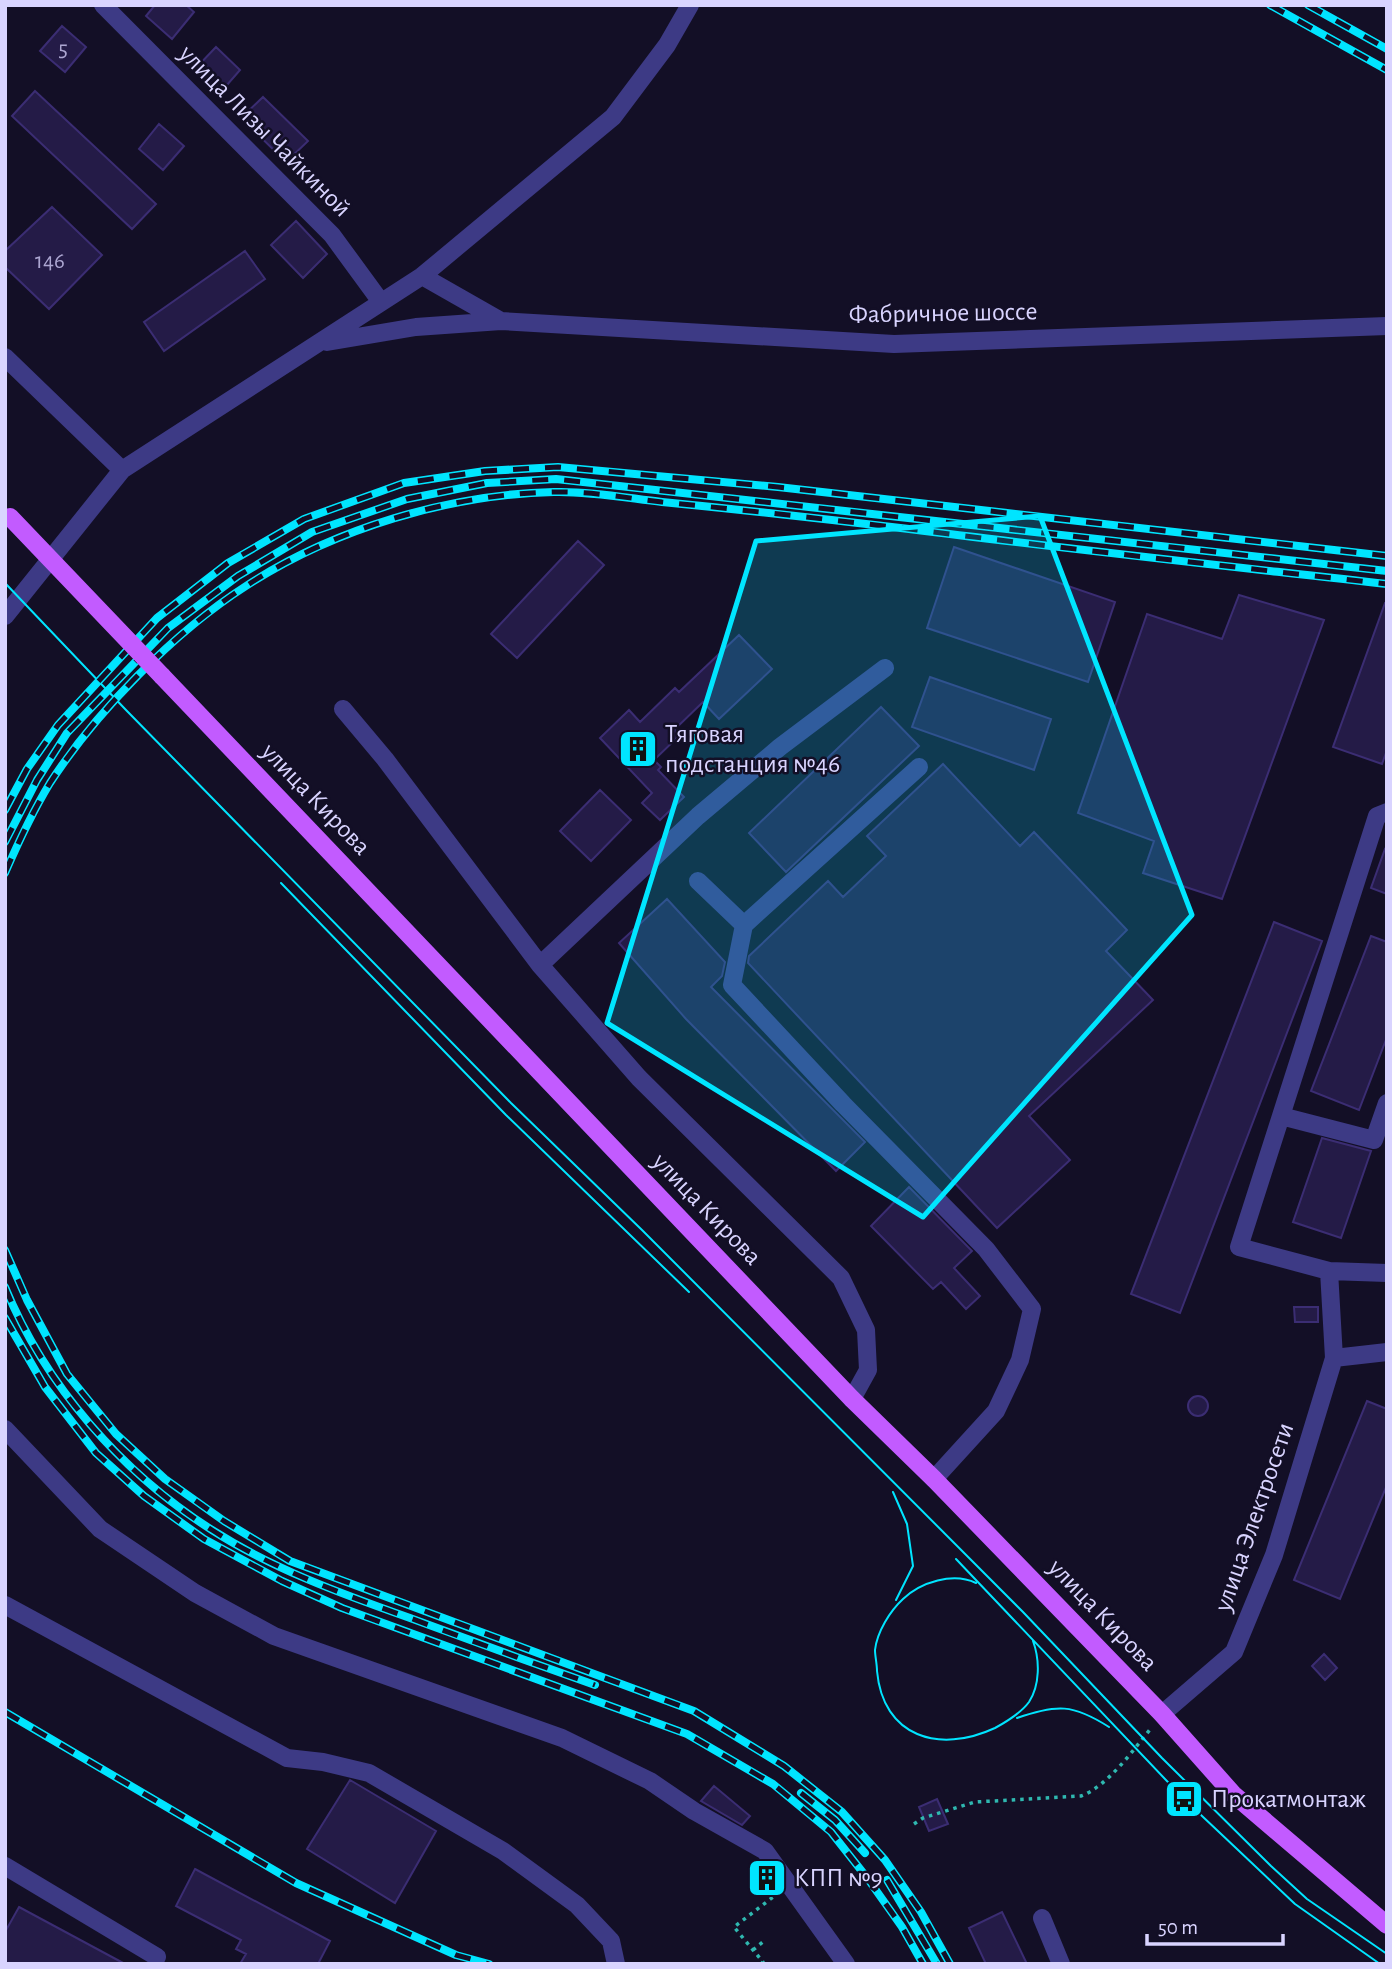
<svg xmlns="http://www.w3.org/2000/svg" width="1392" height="1969" viewBox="0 0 1392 1969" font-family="'Alegreya Sans',sans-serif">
<rect width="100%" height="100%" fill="#130f26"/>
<path fill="#241b47" stroke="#3b2d73" stroke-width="2" d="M 155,5 L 186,5 L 194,12 L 172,39 L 146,16 Z
M 62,26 L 86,47 L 65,72 L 40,51 Z
M 216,47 L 240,70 L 220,93 L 195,69 Z
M 35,91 L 156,204 L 132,229 L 12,116 Z
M 263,97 L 308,141 L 286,162 L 241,118 Z
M 159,124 L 184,146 L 163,170 L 139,149 Z
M 52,207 L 102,255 L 49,309 L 5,267 L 5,251 Z
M 296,221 L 327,254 L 303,278 L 271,245 Z
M 245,251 L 265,279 L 164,351 L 144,322 Z
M 578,541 L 604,565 L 517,658 L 491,634 Z
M 954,547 L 1115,602 L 1088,682 L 927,628 Z
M 1239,595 L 1324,620 L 1222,899 L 1143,873 L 1154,841 L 1078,813 L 1147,614 L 1222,639 Z
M 1385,603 L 1387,603 L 1387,750 L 1382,764 L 1333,747 Z
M 739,635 L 772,669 L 719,719 L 703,702 L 674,730 L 679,736 L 654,760 L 661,767 L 658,770 L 684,797 L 660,820 L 642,803 L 652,793 L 600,738 L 629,710 L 640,722 L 675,688 L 679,692 Z
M 930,677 L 1051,719 L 1034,770 L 912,727 Z
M 881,707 L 919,746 L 786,872 L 749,833 Z
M 943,764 L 1020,846 L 1034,832 L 1127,930 L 1106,951 L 1153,1000 L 1029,1116 L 1070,1160 L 997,1228 L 748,963 L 749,956 L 828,881 L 843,897 L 886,856 L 867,836 Z
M 600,790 L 631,820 L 591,861 L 560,831 Z
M 1385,849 L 1387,850 L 1387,894 L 1371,888 Z
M 667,899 L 725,962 L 722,976 L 711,987 L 865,1142 L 836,1171 L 686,1019 L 619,943 Z
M 1274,922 L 1322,941 L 1180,1313 L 1131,1294 Z
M 1371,936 L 1387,942 L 1387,1037 L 1359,1110 L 1311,1091 Z
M 1322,1138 L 1371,1151 L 1341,1238 L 1293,1222 Z
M 909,1187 L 972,1251 L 954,1268 L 980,1296 L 966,1309 L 941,1282 L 933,1289 L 871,1226 Z
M 1294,1307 L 1318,1307 L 1318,1322 L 1295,1322 Z
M1188 1406a10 10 0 1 1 20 0a10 10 0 1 1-20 0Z
M 1367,1401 L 1387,1409 L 1387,1485 L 1340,1599 L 1294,1580 Z
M 1324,1654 L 1337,1668 L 1325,1680 L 1312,1666 Z
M 350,1780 L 436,1831 L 395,1903 L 307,1849 Z
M 714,1786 L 750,1816 L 742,1825 L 701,1801 Z
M 937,1799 L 948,1824 L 929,1831 L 919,1807 Z
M 195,1869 L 330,1941 L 318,1964 L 240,1964 L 246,1954 L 236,1949 L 241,1940 L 176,1906 Z
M 765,1870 L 774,1882 L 766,1889 L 756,1878 Z
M 19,1907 L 125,1964 L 5,1964 L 5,1932 Z
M 1002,1912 L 1027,1964 L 986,1964 L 969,1928 Z"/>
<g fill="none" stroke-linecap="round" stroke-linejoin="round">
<path stroke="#2fb8b0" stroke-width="3.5" stroke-dasharray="3.5 5" stroke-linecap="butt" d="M 914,1824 L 923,1818 L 975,1802 L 1081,1796 C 1108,1786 1134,1749 1152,1727
M 753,1950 L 764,1941
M 761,1964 L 763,1962 L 734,1927 L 777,1894"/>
<path stroke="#3d3a85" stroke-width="18" d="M 103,5 L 332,235 L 381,302
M 422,276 L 501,321 L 894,344 L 1387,326
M 327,342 L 416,327 L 501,321
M 5,357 L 122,470
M 5,616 L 122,470 L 422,276 L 613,117 L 667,45 L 690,5
M 343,709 L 385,759 L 540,965 L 639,1078 L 841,1278 L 866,1330 L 868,1370 L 852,1399
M 919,767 L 744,925 L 732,985 L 843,1104 L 986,1249 L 1032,1309 L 1020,1360 L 996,1411 L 934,1479
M 698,881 L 744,925
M 540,965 L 698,816 L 780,747 L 885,668
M 1281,1116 L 1374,1140 L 1387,1103
M 1329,1271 L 1387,1273
M 1334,1358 L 1329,1271 L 1239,1247 L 1377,816 L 1387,812
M 5,1429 L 100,1529 L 195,1593 L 274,1636 L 562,1738 L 650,1781 L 694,1811 L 765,1851 L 846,1964
M 5,1605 L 287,1758 L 323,1762 L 369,1773 L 503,1851 L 577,1905 L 611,1941 L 616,1964
M 1162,1714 L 1234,1652 L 1274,1555 L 1334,1358 L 1387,1352
M 5,1866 L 157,1957
M 1042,1918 L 1061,1964"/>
<path stroke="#c25bff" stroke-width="18" d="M 162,676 L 852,1399 L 934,1479 L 1162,1714 L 1233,1794 L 1387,1925"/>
<path stroke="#00e5ff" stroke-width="2" d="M 5,583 L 126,710 L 511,1103 L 642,1230 L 1023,1612 L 1162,1758 L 1271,1866 L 1307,1899 L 1387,1954
M 281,883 L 506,1115 L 689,1292
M 893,1492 L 907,1524 L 913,1566 L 896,1600
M 956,1559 L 1184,1799 L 1237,1849 L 1295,1904 L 1380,1964
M 976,1583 C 953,1572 921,1582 903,1599 C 890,1611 877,1632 875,1650 C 875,1656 877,1664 877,1671 C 883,1737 939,1754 995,1728 C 1006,1722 1021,1713 1029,1702 C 1040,1685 1040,1660 1033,1641
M 1017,1718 C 1057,1704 1073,1704 1109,1727"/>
<g stroke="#00e5ff" stroke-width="8">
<path id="rail" d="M 1270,5 L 1387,70
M 1308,5 L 1387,49
M 5,810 L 27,769 L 58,725 L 157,618 L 228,563 L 304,519 L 404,483 L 485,471 L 558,467 L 778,487 L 1387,556
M 5,842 L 37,780 L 67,733 L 168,628 L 238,576 L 312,532 L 407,499 L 487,483 L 556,479 L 1387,571
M 5,873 C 18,843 33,811 50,783 C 96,712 174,632 246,586 C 333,529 450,494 554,492 C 589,491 627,498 662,502 C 744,510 826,519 909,529 C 1068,549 1227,566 1387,584
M 5,1250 L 27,1300 L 67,1374 L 116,1434 L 165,1479 L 224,1521 L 290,1561 L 694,1711 L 784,1766 L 842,1812 L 885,1860 L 921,1912 L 950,1964
M 5,1287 C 45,1385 122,1473 212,1530 C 273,1569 342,1594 410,1618 C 472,1641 533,1663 595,1685
M 5,1318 L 45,1387 L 96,1453 L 144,1496 L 204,1539 L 282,1581 L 342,1608 L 687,1734 L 773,1784 L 831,1832 L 868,1879 L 902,1927 L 923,1964
M 5,1712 L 296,1883 L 456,1955 L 489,1964
M 801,1793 L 835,1820 L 865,1853
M 887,1880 L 937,1964"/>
</g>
<use href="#rail" stroke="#130f26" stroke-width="5" stroke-dasharray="16" stroke-linecap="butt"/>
<path stroke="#c25bff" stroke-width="18" d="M 10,517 L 162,676"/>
</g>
<path fill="#00e5ff" fill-opacity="0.2" stroke="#00e5ff" stroke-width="5" stroke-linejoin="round" d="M 1040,516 L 1192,915 L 923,1217 L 607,1023 L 756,541 Z"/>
<defs>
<g id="building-square" transform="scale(2.0125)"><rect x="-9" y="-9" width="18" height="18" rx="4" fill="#00e5ff" stroke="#130f26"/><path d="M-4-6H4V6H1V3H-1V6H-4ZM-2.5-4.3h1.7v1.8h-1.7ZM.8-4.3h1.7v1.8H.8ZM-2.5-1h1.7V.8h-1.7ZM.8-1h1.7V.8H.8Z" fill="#111"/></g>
<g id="bus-square" transform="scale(2.0125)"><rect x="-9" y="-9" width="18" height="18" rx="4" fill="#00e5ff" stroke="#130f26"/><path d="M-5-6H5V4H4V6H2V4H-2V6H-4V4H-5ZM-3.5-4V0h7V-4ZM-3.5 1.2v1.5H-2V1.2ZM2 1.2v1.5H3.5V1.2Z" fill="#111"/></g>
</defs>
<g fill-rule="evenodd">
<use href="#building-square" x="638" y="749"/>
<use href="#bus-square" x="1184" y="1799"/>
<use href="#building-square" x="767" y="1878"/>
</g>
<g text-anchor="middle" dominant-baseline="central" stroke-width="5" stroke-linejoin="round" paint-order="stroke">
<g font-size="23" fill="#aca6d1">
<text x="63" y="49">5</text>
<text x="50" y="261">146</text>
</g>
<g font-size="26" fill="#d9d4ff" stroke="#130f26">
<text transform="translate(265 131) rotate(45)">улица Лизы Чайкиной</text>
<text transform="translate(943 313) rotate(-1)">Фабричное шоссе</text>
<text transform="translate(316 799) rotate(46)">улица Кирова</text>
<text transform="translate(707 1209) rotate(46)">улица Кирова</text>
<text transform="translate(1254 1517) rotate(-71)">улица Электросети</text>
<text transform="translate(1103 1615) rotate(46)">улица Кирова</text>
</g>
<g font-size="26" fill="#d9d4ff" stroke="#130f26" text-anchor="start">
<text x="665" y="734">Тяговая<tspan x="665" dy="30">подстанция №46</tspan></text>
<text x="1211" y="1799">Прокатмонтаж</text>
<text x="794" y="1878">КПП №9</text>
</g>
</g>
<rect width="1392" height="1969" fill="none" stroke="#d9d4ff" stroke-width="14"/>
<path d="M1147 1934v10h136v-10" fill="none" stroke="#d9d4ff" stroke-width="3.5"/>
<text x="1158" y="1934" font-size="21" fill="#d9d4ff" stroke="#130f26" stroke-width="5" paint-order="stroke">50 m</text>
</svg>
